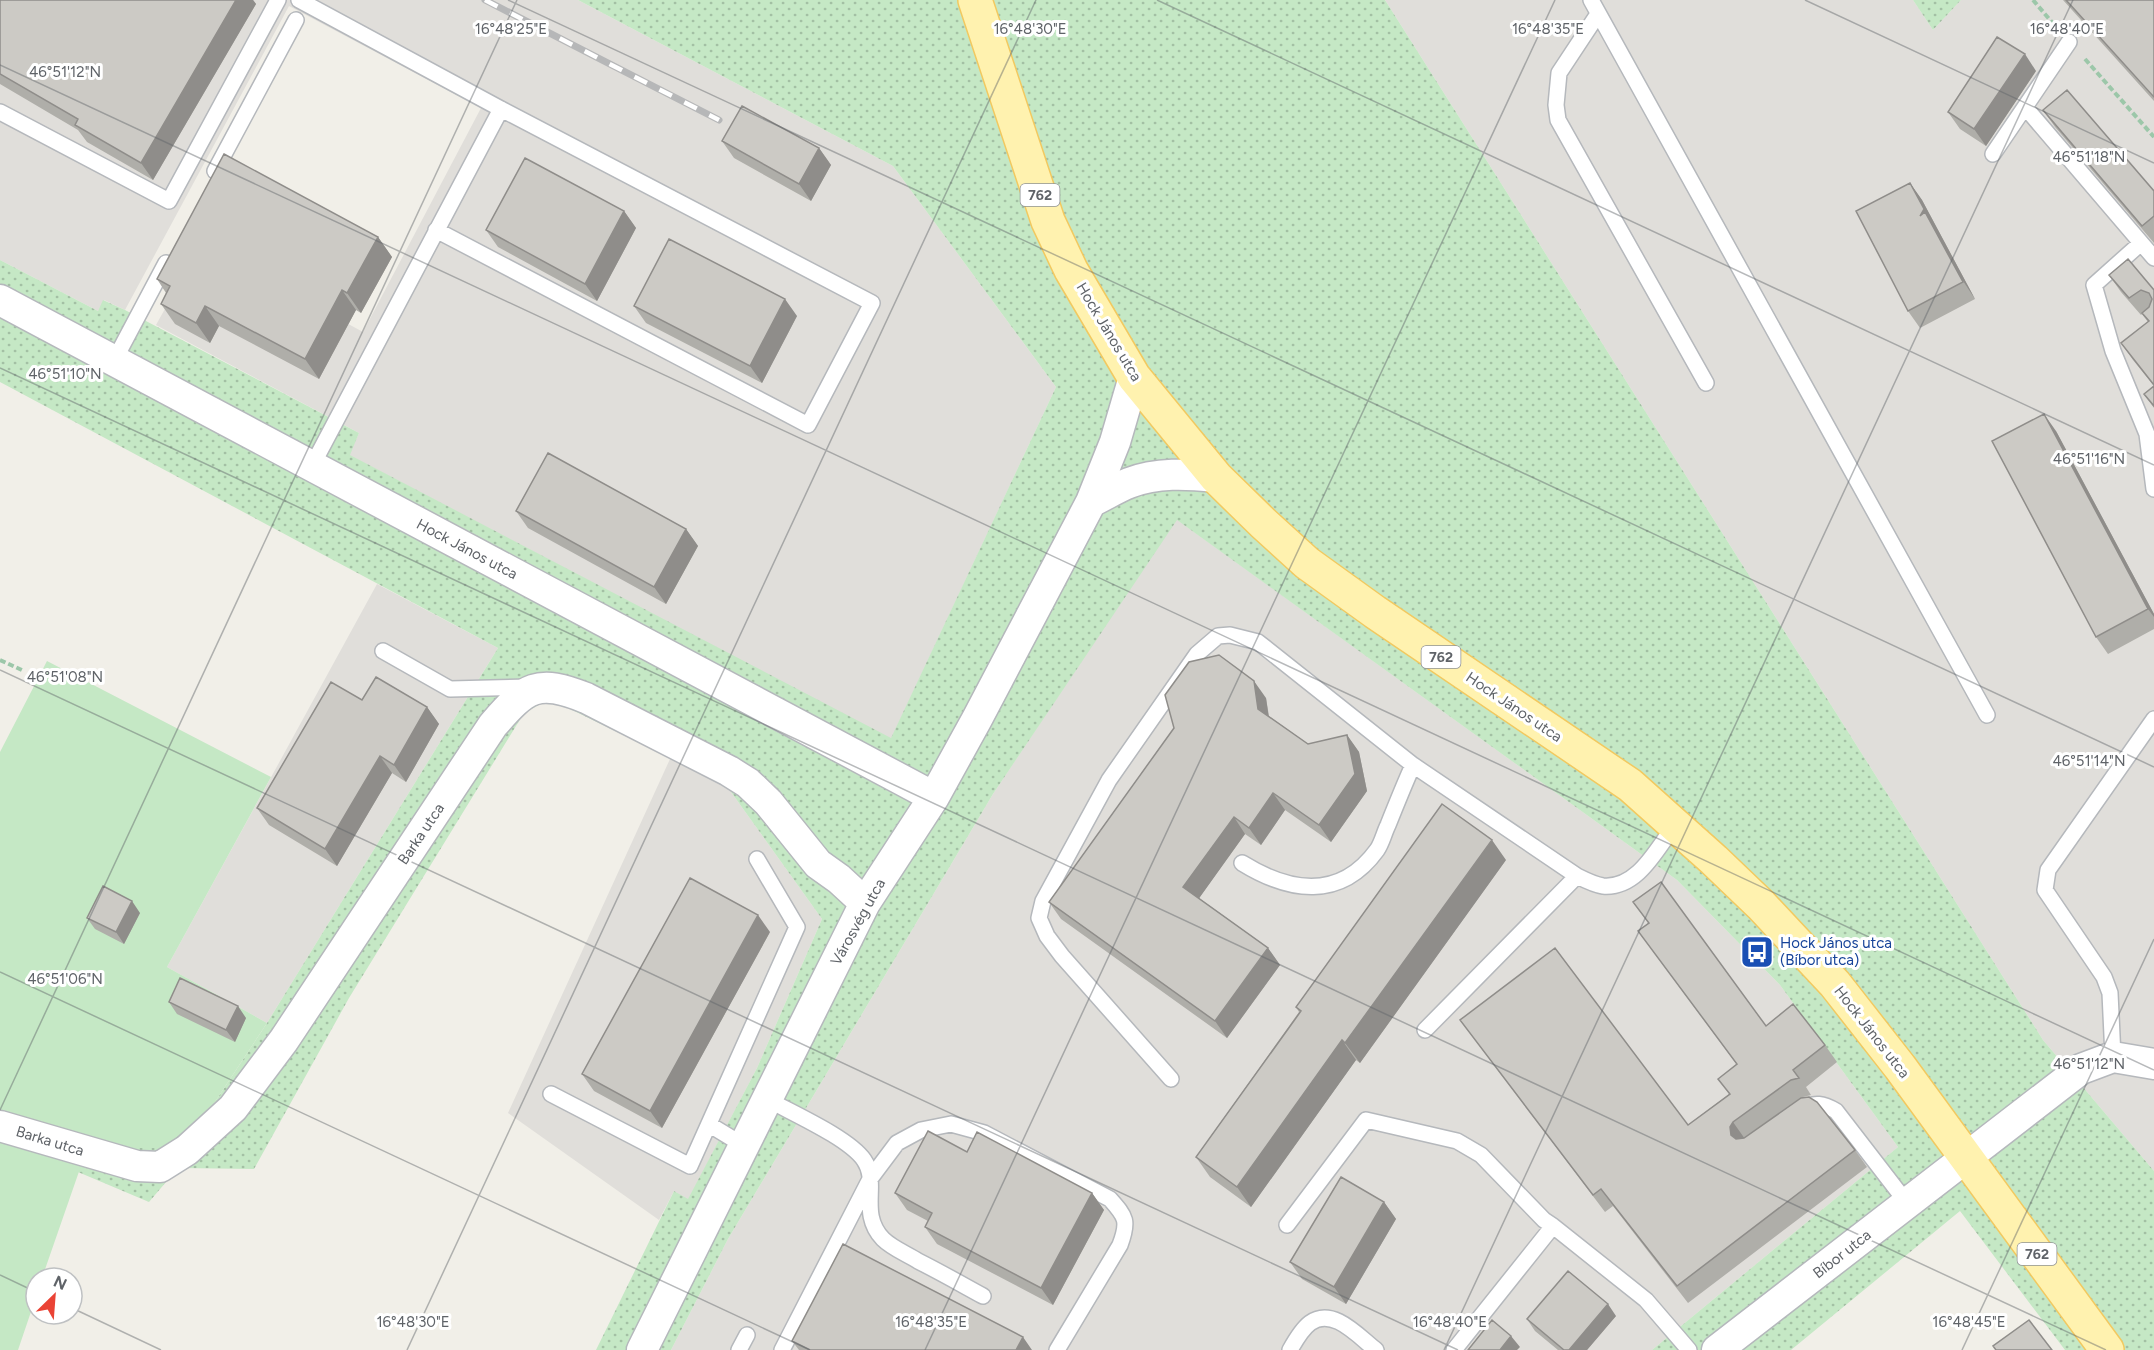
<svg xmlns="http://www.w3.org/2000/svg" width="2154" height="1350" viewBox="0 0 2154 1350" font-family="Figtree,sans-serif">
<defs>
<pattern id="grass-dots" width="8" height="8" patternUnits="userSpaceOnUse" patternTransform="scale(1.5)"><rect width="8" height="8" fill="#c5e8c5"/><path d="M2 2h.1M6 6h.1" fill="none" stroke="#a3c0a4" stroke-width="1.8" stroke-linecap="round"/></pattern>
</defs>
<rect width="100%" height="100%" fill="#f1efe8"/>
<path fill="#e0deda" d="M 0,0 L 578,0 L 893,166 L 1056,387 L 891,739 L 349,455 L 359,433 L 156,325 L 201,244 L 363,332 L 481,108 L 289,6 L 125,310 L 104,300 L 98,311 L 0,260 Z
M 1385,0 L 1913,0 L 1933,30 L 1961,0 L 2154,0 L 2154,1171 L 2043,1040 Z
M 1176,519 L 1677,880 L 1780,985 L 1898,1147 L 1652,1350 L 671,1350 L 728,1239 L 993,794 Z
M 377,584 L 498,648 L 267,1023 L 167,967 Z
M 670,759 L 726,785 L 822,919 L 757,1068 L 688,1200 L 674,1191 L 659,1220 L 508,1113 Z"/>
<path fill="url(#grass-dots)" d="M 578,0 L 1385,0 L 2043,1040 L 2154,1171 L 2154,1350 L 2065,1350 L 1960,1211 L 1791,1350 L 1652,1350 L 1898,1147 L 1780,985 L 1677,880 L 1177,520 L 993,794 L 728,1239 L 671,1350 L 596,1350 L 674,1191 L 688,1199 L 757,1068 L 822,919 L 726,785 L 564,706 L 544,702 L 524,713 L 349,998 L 254,1169 L 178,1168 L 149,1202 L 78,1172 L 91,1137 L 129,1148 L 203,1120 L 267,1023 L 498,648 L 0,382 L 0,260 L 98,311 L 103,300 L 125,310 L 359,433 L 350,455 L 891,738 L 1056,387 L 893,166 Z
M 1913,0 L 1961,0 L 1933,30 Z"/>
<path fill="#c5e8c5" d="M 47,661 L 271,777 L 167,967 L 267,1023 L 203,1120 L 160,1148 L 129,1148 L 91,1137 L 42,1278 L 36,1278 L 36,1297 L 18,1350 L 0,1350 L 0,752 Z"/>
<g fill="none" stroke-linecap="round" stroke-linejoin="round">
<g stroke="#b5b8bc" stroke-width="18">
<path id="lane" d="M 299,0 L 501,109 L 872,303 L 808,425 L 436,230
M 1591,0 L 1987,715
M 1598,14 L 1559,73 L 1556,105 L 1558,120 L 1706,383
M 2025,107 L 2154,258
M 0,112 L 169,201 L 278,0
M 1993,154 L 2069,42
M 215,171 L 296,20
M 2141,243 L 2094,285 L 2113,351 L 2147,434 L 2154,489
M 114,361 L 166,263
M 312,466 L 501,109
M 383,651 L 450,689 L 529,687
M 1242,863 C 1289,892 1340,901 1377,850 C 1382,843 1384,833 1388,825 C 1396,805 1404,785 1413,765
M 1425,1030 L 1577,876
M 2113,1057 L 2110,993 L 2104,977 L 2045,890 L 2048,870 L 2154,719
M 1171,1079 L 1062,956 L 1047,936 L 1039,918 L 1043,901 L 1109,780 L 1197,654 L 1218,636 L 1230,635 L 1258,642 L 1413,765 L 1577,876 C 1585,880 1595,885 1603,886 C 1638,889 1657,848 1675,825
M 551,1094 L 690,1166 L 797,927 L 757,859
M 767,1099 C 792,1113 849,1138 864,1160 C 880,1183 858,1213 883,1239 C 892,1248 907,1254 918,1261 C 940,1272 961,1284 983,1296
M 1802,1110 C 1814,1101 1824,1104 1836,1111 L 1907,1203
M 710,1125 L 743,1145
M 1287,1225 L 1366,1120 L 1457,1141 L 1481,1155 L 1544,1220 L 1553,1226
M 739,1350 L 747,1335
M 782,1350 L 870,1179 L 897,1143 L 921,1130 L 951,1124 L 984,1133 L 1110,1199 C 1126,1217 1129,1221 1120,1245 L 1057,1350
M 1290,1350 C 1295,1341 1302,1329 1310,1323 C 1333,1306 1359,1337 1376,1350
M 1454,1350 L 1553,1226 L 1646,1300 L 1689,1350"/>
</g>
<g stroke="#b5b8bc" stroke-width="33">
<path id="street" d="M 0,300 L 934,797
M 1091,502 C 1104,496 1116,488 1129,483 C 1157,472 1187,474 1216,477
M 0,1126 L 137,1166 L 160,1167 L 187,1150 L 233,1108 L 284,1040 L 493,725 C 526,687 537,678 586,698 L 729,771 L 748,783 L 768,802 L 818,864 L 839,879 L 865,903
M 642,1350 L 865,903 L 934,797 L 977,719 L 1091,502 L 1115,442 L 1134,377
M 1717,1350 L 2081,1069 L 2113,1057 L 2154,1064"/>
</g>
<g stroke="#f2c960" stroke-width="36">
<path id="primary" d="M 975,0 L 1048,221 L 1071,270 L 1134,377 L 1216,477 L 1263,523 L 1307,563 L 1375,612 L 1630,785 L 1714,860 L 1761,905 L 1835,984 L 1900,1067 L 2107,1350"/>
</g>
<path stroke="#9cc7a9" stroke-width="4" stroke-dasharray="6 3" stroke-linecap="butt" d="M 2033,0 L 2056,27
M 2085,59 L 2154,137
M 0,660 L 24,671"/>
<use href="#lane" stroke="#fff" stroke-width="15"/>
<use href="#street" stroke="#fff" stroke-width="30"/>
<use href="#primary" stroke="#fff2af" stroke-width="33"/>
<g stroke="#b6b7b8" stroke-width="7">
<path id="rail" d="M 485,0 L 719,120"/>
</g>
<use href="#rail" stroke="#fff" stroke-width="4.5" stroke-dasharray="14" stroke-linecap="butt"/>
</g>
<path fill="#afaea9" d="M 0,0 L 253,0 L 256,4 L 153,180 L 87,142 L 78,130 L 0,84 Z
M 2063,0 L 2154,0 L 2154,101 Z
M 2036,71 L 1986,146 L 1960,129 L 1948,112 Z
M 2043,110 L 2154,191 L 2154,243 L 2055,127 Z
M 722,141 L 819,148 L 831,165 L 811,201 L 734,158 Z
M 1910,183 L 1922,200 L 1975,299 L 1920,328 L 1908,311 Z
M 624,211 L 636,228 L 597,301 L 498,247 L 486,230 Z
M 378,237 L 392,257 L 361,313 L 356,310 L 319,379 L 219,326 L 210,343 L 175,324 L 161,304 L 166,293 L 157,279 Z
M 2109,275 L 2154,290 L 2154,408 L 2144,394 L 2154,386 L 2133,360 L 2121,343 L 2148,322 L 2142,314 L 2141,315 L 2121,292 Z
M 634,306 L 797,316 L 762,383 L 646,323 Z
M 2056,431 L 2154,614 L 2154,629 L 2108,654 L 2096,637 Z
M 516,511 L 686,529 L 698,546 L 666,604 L 528,528 Z
M 1266,698 L 1269,716 L 1308,744 L 1347,735 L 1359,752 L 1367,791 L 1331,842 L 1285,810 L 1261,845 L 1245,834 L 1199,898 L 1268,948 L 1280,965 L 1227,1038 L 1061,919 L 1049,902 L 1174,728 Z
M 362,700 L 427,707 L 439,724 L 406,782 L 392,773 L 337,866 L 269,825 L 257,808 Z
M 1506,860 L 1360,1063 L 1356,1060 L 1251,1207 L 1210,1177 L 1196,1157 L 1299,1012 L 1296,1007 Z
M 1633,902 L 1766,1026 L 1825,1045 L 1837,1062 L 1806,1087 L 1811,1095 L 1803,1097 L 1855,1150 L 1867,1167 L 1688,1303 L 1613,1206 L 1605,1212 L 1460,1020 L 1688,1125 L 1729,1094 L 1718,1079 L 1737,1065 L 1638,931 L 1648,923 Z
M 140,913 L 124,944 L 95,929 L 87,918 Z
M 770,932 L 662,1128 L 594,1091 L 582,1074 Z
M 169,1002 L 246,1018 L 235,1042 L 177,1014 Z
M 967,1152 L 1092,1193 L 1104,1210 L 1053,1305 L 937,1244 L 925,1227 L 928,1221 L 907,1210 L 895,1193 Z
M 1384,1202 L 1396,1219 L 1346,1304 L 1302,1279 L 1290,1262 Z
M 1616,1316 L 1587,1350 L 1558,1350 L 1535,1331 L 1527,1319 Z
M 792,1341 L 1032,1350 L 799,1350 Z"/>
<path fill="#8f8d8a" d="M 236,0 L 253,0 L 256,4 L 153,180 L 141,163 Z
M 2025,54 L 2036,71 L 1986,146 L 1974,129 Z
M 819,148 L 831,165 L 811,201 L 799,184 Z
M 1910,183 L 1922,200 L 1975,299 L 1920,216 Z
M 624,211 L 636,228 L 597,301 L 585,284 Z
M 378,237 L 392,257 L 361,313 L 347,293 Z
M 342,290 L 356,310 L 319,379 L 305,359 Z
M 785,299 L 797,316 L 762,383 L 750,366 Z
M 205,306 L 219,326 L 210,343 L 196,323 Z
M 2044,414 L 2056,431 L 2154,614 L 2154,617 L 2148,609 Z
M 686,529 L 698,546 L 666,604 L 654,587 Z
M 1254,681 L 1266,698 L 1270,726 L 1258,709 Z
M 427,707 L 439,724 L 406,782 L 394,765 Z
M 1347,735 L 1359,752 L 1367,791 L 1331,842 L 1319,825 Z
M 380,756 L 392,773 L 337,866 L 325,849 Z
M 1273,793 L 1285,810 L 1261,845 L 1249,828 Z
M 1234,817 L 1245,834 L 1195,904 L 1183,887 Z
M 1492,840 L 1506,860 L 1360,1063 L 1345,1043 Z
M 132,901 L 140,913 L 124,944 L 116,932 Z
M 758,915 L 770,932 L 662,1128 L 650,1111 Z
M 1268,948 L 1280,965 L 1227,1038 L 1215,1021 Z
M 238,1006 L 246,1018 L 235,1042 L 226,1030 Z
M 1342,1040 L 1356,1060 L 1251,1207 L 1237,1187 Z
M 1733,1122 L 1745,1139 L 1742,1144 L 1731,1135 L 1730,1127 Z
M 1092,1193 L 1104,1210 L 1053,1305 L 1041,1288 Z
M 1384,1202 L 1396,1219 L 1346,1304 L 1334,1287 Z
M 1608,1304 L 1616,1316 L 1587,1350 L 1569,1350 Z
M 1511,1336 L 1520,1347 L 1517,1350 L 1500,1350 Z
M 1023,1337 L 1032,1350 L 1016,1350 Z"/>
<path fill="#cccac5" stroke="#8f8d8a" stroke-width="1.5" d="M 0,0 L 236,0 L 141,163 L 75,125 L 78,119 L 0,74 Z
M 2066,0 L 2154,0 L 2154,97 Z
M 1997,37 L 2025,54 L 1974,129 L 1948,112 Z
M 2067,90 L 2154,191 L 2154,216 L 2142,226 L 2043,110 Z
M 742,106 L 819,148 L 799,184 L 722,141 Z
M 224,154 L 378,237 L 347,293 L 342,290 L 305,359 L 205,306 L 196,323 L 161,304 L 170,286 L 157,279 Z
M 525,158 L 624,211 L 585,284 L 486,230 Z
M 1910,183 L 1924,209 L 1920,216 L 1925,212 L 1963,282 L 1908,311 L 1856,211 Z
M 669,239 L 785,299 L 750,366 L 634,306 Z
M 2128,259 L 2154,290 L 2154,385 L 2121,343 L 2149,321 L 2142,313 L 2149,307 L 2152,299 L 2149,293 L 2141,290 L 2129,298 L 2109,275 Z
M 2154,386 L 2154,406 L 2144,394 Z
M 2044,414 L 2148,609 L 2096,637 L 1992,441 Z
M 548,453 L 686,529 L 654,587 L 516,511 Z
M 1219,655 L 1254,681 L 1258,709 L 1308,744 L 1347,735 L 1355,774 L 1319,825 L 1273,793 L 1249,828 L 1234,817 L 1183,887 L 1268,948 L 1215,1021 L 1049,902 L 1174,728 L 1165,695 L 1189,662 Z
M 376,677 L 427,707 L 394,765 L 380,756 L 325,849 L 257,808 L 331,682 L 362,700 Z
M 1442,804 L 1492,840 L 1345,1043 L 1342,1040 L 1237,1187 L 1196,1157 L 1301,1011 L 1296,1007 Z
M 690,878 L 758,915 L 650,1111 L 582,1074 Z
M 1661,882 L 1766,1026 L 1793,1004 L 1825,1045 L 1793,1070 L 1799,1078 L 1791,1080 L 1733,1122 L 1730,1127 L 1731,1135 L 1736,1139 L 1744,1138 L 1801,1098 L 1809,1097 L 1817,1102 L 1855,1150 L 1677,1286 L 1601,1189 L 1593,1195 L 1460,1020 L 1555,948 L 1688,1125 L 1730,1094 L 1718,1079 L 1737,1064 L 1638,931 L 1649,923 L 1633,902 Z
M 103,886 L 132,901 L 116,932 L 87,918 Z
M 180,978 L 238,1006 L 226,1030 L 169,1002 Z
M 928,1131 L 967,1152 L 977,1132 L 1092,1193 L 1041,1288 L 925,1227 L 932,1213 L 895,1193 Z
M 1341,1177 L 1384,1202 L 1334,1287 L 1290,1262 Z
M 843,1244 L 1023,1337 L 1016,1350 L 810,1350 L 792,1341 Z
M 1568,1271 L 1608,1304 L 1569,1350 L 1564,1350 L 1527,1319 Z
M 1492,1320 L 1511,1336 L 1500,1350 L 1468,1350 Z
M 2029,1320 L 2052,1350 L 1996,1350 L 1993,1346 Z"/>
<path fill="none" stroke="#5f6368" stroke-width="1.5" stroke-opacity="0.45" d="M 508,0 L 2154,767M 1157,0 L 2154,465M 1805,0 L 2154,163M 0,65 L 2154,1070M 0,368 L 2106,1350M 0,670 L 1458,1350M 0,972 L 810,1350M 0,1110 L 517,0M 0,1275 L 36,1292M 72,1308 L 161,1350M 407,1350 L 1036,0M 925,1350 L 1555,0M 1444,1350 L 2073,0M 1962,1350 L 2154,939"/>
<defs>
<g id="bus-square" transform="scale(1.725)"><rect x="-9" y="-9" width="18" height="18" rx="4" fill="#1a4fb4" stroke="#fff"/><path d="M-5-6H5V4H4V6H2V4H-2V6H-4V4H-5ZM-3.5-4V0h7V-4ZM-3.5 1.2v1.5H-2V1.2ZM2 1.2v1.5H3.5V1.2Z" fill="#fff"/></g>
</defs>
<g fill-rule="evenodd">
<use href="#bus-square" x="1757" y="952"/>
</g>
<g text-anchor="middle" dominant-baseline="central" stroke-width="6" stroke-linejoin="round" paint-order="stroke">
<g fill="#fff" stroke="#8f9295" stroke-width="1.5">
<rect x="1020.5" y="184" width="39" height="22" rx="4.5"/>
<rect x="1421.5" y="646" width="39" height="22" rx="4.5"/>
<rect x="2017.5" y="1243" width="39" height="22" rx="4.5"/>
</g>
<g font-size="14" font-weight="bold" fill="#5f6368">
<text x="1040" y="195">762</text>
<text x="1441" y="657">762</text>
<text x="2037" y="1254">762</text>
</g>
<g font-size="15" fill="#5f6368" stroke="#fff">
<text transform="translate(1109 332) rotate(59)">Hock János utca</text>
<text transform="translate(467 549) rotate(28)">Hock János utca</text>
<text transform="translate(1514 707) rotate(34)">Hock János utca</text>
<text transform="translate(421 834) rotate(-56)">Barka utca</text>
<text transform="translate(858 922) rotate(-61)">Városvég utca</text>
<text transform="translate(1872 1032) rotate(52)">Hock János utca</text>
<text transform="translate(50 1141) rotate(17)">Barka utca</text>
<text transform="translate(1842 1254) rotate(-38)">Bíbor utca</text>
</g>
<g font-size="15" fill="#164399" stroke="#fff" text-anchor="start">
<text x="1780" y="943">Hock János utca<tspan x="1780" dy="17">(Bíbor utca)</tspan></text>
</g>
</g>
<g font-size="15" text-anchor="middle" fill="#5f6368" stroke="#fff" stroke-width="6" stroke-linejoin="round" paint-order="stroke">
<text x="511" y="34">16°48'25"E</text>
<text x="1030" y="34">16°48'30"E</text>
<text x="1548" y="34">16°48'35"E</text>
<text x="2067" y="34">16°48'40"E</text>
<text x="65" y="77">46°51'12"N</text>
<text x="2089" y="162">46°51'18"N</text>
<text x="65" y="379">46°51'10"N</text>
<text x="2089" y="464">46°51'16"N</text>
<text x="65" y="682">46°51'08"N</text>
<text x="2089" y="766">46°51'14"N</text>
<text x="65" y="984">46°51'06"N</text>
<text x="2089" y="1069">46°51'12"N</text>
<text x="413" y="1327">16°48'30"E</text>
<text x="931" y="1327">16°48'35"E</text>
<text x="1450" y="1327">16°48'40"E</text>
<text x="1969" y="1327">16°48'45"E</text>
</g>
<g transform="translate(54 1296) rotate(25)"><circle r="28" fill="#ffffff" stroke="#bfc1c3" stroke-width="1.5"/>
<path d="M0-4.5L10 22L0 15L-10 22Z" fill="#ea4335"/>
<text y="-9" font-size="16" font-weight="bold" text-anchor="middle" fill="#5f6368">N</text>
</g>
</svg>
